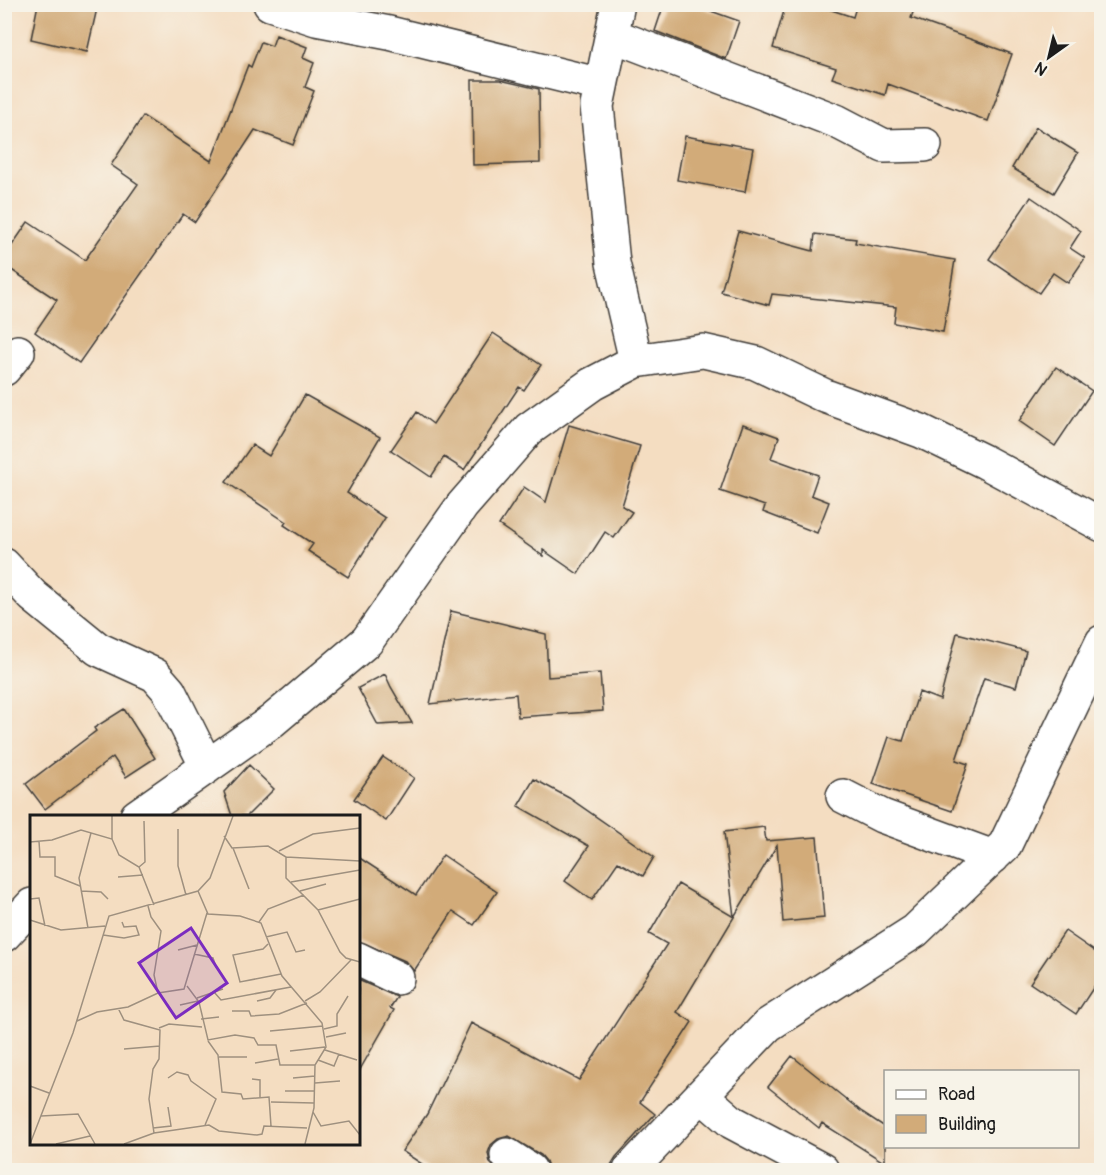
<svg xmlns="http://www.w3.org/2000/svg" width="1106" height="1175" viewBox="0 0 1106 1175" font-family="Pangolin,sans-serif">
<rect width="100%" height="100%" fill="#f7f3e8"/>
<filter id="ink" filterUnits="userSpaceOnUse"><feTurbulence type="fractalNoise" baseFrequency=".0167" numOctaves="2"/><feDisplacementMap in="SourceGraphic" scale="12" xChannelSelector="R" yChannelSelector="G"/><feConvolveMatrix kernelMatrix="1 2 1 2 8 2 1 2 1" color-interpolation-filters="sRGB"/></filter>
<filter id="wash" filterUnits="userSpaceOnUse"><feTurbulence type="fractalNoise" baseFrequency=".008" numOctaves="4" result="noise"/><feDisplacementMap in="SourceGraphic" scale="24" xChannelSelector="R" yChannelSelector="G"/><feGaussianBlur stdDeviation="1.35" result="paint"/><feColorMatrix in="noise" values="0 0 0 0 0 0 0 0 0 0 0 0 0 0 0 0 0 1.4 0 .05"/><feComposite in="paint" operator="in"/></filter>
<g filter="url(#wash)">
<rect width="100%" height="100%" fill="#f4ddc1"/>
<g id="blocks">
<path fill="#d2ab79" d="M 38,4 L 98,4 L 87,52 L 31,39 Z
M 664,4 L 691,4 L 739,21 L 726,59 L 655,31 Z
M 786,4 L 813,4 L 853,17 L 857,4 L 916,4 L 911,18 L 1012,54 L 988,121 L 888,84 L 885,95 L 832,78 L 836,68 L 773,48 Z
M 276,35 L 307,47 L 303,58 L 314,63 L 305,87 L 314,91 L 293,145 L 255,130 L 195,222 L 183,214 L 79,363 L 35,332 L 57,300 L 4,265 L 4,257 L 28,222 L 85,260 L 138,184 L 111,165 L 143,116 L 211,161 L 248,65 L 251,67 L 261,42 L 272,46 Z
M 472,80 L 500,80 L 539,89 L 540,163 L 473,165 Z
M 1036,127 L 1078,153 L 1054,193 L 1012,168 Z
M 685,136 L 753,148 L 745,192 L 677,180 Z
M 1031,197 L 1081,231 L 1070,248 L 1085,258 L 1068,283 L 1053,273 L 1039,293 L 989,259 Z
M 738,231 L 813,251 L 815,234 L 856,239 L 855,243 L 955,260 L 943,332 L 894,323 L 896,307 L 772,294 L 769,305 L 721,292 Z
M 493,333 L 541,365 L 524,390 L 519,387 L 464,470 L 444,457 L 431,477 L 391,450 L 417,412 L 433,424 Z
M 1056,367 L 1092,391 L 1055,446 L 1019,421 Z
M 305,395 L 380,437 L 347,493 L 385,518 L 348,577 L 308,551 L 313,544 L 284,525 L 286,522 L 226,482 L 252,445 L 269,456 Z
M 743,424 L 779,437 L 771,458 L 818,475 L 811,495 L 829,502 L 817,533 L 763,512 L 765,506 L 720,491 Z
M 569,425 L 640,446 L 622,506 L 632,512 L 614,538 L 605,532 L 578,574 L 543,550 L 543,556 L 499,525 L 524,487 L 546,502 Z
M 451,611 L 546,634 L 548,677 L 600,673 L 603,711 L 518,717 L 516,694 L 430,704 Z
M 957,633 L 1026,651 L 1016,687 L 984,678 L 956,760 L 968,764 L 952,811 L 873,784 L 889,737 L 903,741 L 919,692 L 940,700 Z
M 385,674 L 391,687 L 412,723 L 378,725 L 358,688 Z
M 124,709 L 155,758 L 126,777 L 113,757 L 45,809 L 26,784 L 96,731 L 94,728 Z
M 383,757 L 414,778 L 386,821 L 354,799 Z
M 249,765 L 274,789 L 247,816 L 232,816 L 224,792 Z
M 534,779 L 569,798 L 654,857 L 643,876 L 618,862 L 592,900 L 565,881 L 589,846 L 518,806 Z
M 764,827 L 766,841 L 817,837 L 824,918 L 783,922 L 777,845 L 734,917 L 724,832 Z
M 443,855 L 497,892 L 474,925 L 453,911 L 414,971 L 405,961 L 358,941 L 358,857 L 416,895 Z
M 678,884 L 734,917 L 677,1012 L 692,1022 L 640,1102 L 655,1114 L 616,1157 L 608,1170 L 549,1170 L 546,1161 L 541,1155 L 509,1136 L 498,1139 L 491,1145 L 488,1153 L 490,1163 L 497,1170 L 431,1170 L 402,1151 L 427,1114 L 471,1023 L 579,1080 L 667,944 L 649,934 Z
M 1065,931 L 1101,956 L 1101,976 L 1076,1014 L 1030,983 Z
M 358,980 L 397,997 L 390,1008 L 394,1010 L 358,1073 Z
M 792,1056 L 862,1112 L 885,1127 L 885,1163 L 822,1123 L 819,1128 L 768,1087 Z"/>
</g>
</g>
<g filter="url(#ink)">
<use href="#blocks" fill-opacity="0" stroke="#3c3935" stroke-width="1.5"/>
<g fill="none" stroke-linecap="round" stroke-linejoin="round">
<g stroke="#3c3935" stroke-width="36">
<path id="street" d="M 270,4 L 316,19 L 389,33 L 601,85
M 618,4 L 597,106 L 613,263 L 636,361
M 612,35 L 836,121 L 884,146 L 925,145
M 4,369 L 18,352
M 4,565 L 33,596 L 98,649 L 155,675 L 169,691 L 207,767
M 843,796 L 882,816 L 993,857
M 137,816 L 272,721 L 367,641 L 462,506 L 529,429 L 592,384 L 636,361 L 703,351 L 756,363 L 825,396 L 921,431 L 985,462 L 1102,525
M 4,935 L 32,905
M 358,959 L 397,978
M 701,1095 L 732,1122 L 822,1170
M 507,1155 L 530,1170
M 630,1170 L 768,1025 L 915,931 L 1005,845 L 1102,642"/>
</g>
<use href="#street" stroke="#fff" stroke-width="33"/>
</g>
</g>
<g transform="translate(30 815)">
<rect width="330" height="330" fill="#f4ddc1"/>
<path fill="none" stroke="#9e907f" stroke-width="1.5" d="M 82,1 L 82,24M 148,14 L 148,51 L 156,80M 194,21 L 202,33 L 238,31 L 256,42 L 256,63 L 288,95 L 310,137 L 316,143 L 330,147M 9,26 L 10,42 L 25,42 L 25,61 L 50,71M 0,27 L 22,25 L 51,15 L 82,24 L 89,40 L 109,52 L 124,90M 203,33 L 219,74M 249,36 L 283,19 L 330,13M 256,42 L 330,46M 109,52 L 115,47 L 114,6M 88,62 L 113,60M 261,67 L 330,55M 51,76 L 71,77 L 78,84M 168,76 L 178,99 L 210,101 L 231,108 L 252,161 L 292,208 L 296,232 L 285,250 L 284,293 L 275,329M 270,76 L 296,69M 0,84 L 9,83 L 15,111M 118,91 L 121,102 L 131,116 L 124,160 L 128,178M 288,95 L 330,84M 0,105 L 31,115 L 75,111M 229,107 L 238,94 L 274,80M 58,113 L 49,63 L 61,18M 73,120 L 94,123 L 109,120 L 106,111 L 94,112 L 92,107M 236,122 L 257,117 L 266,137 L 275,135M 238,129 L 233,134 L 203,140 L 210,167 L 251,159M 148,135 L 167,130M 164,139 L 183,143 L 186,152M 157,171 L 169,187 L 178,225 L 205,220 L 224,223 L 228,230 L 246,230 L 250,250 L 285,250M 184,177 L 191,185 L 261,172M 167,183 L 193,174M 227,186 L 240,183 L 246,175M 275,186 L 290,177 L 321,145M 150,190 L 168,186M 88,193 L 94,205 L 130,215 L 129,244 L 123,254 L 119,284 L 124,318M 202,196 L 219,196 L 221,201 L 249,199 L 277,188M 171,204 L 189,202M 47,206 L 67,197 L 98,192 L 128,178 L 154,174 L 177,98M 129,213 L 139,209 L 172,212M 294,214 L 307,211 L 307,199 L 318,181M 240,216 L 293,211M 296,222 L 316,218M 178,226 L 188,240 L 192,277 L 211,279 L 213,284 L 239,282 L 241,311M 94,234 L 130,231M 295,235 L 327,245M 260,236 L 295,232M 189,242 L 217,242M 288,245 L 304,251 L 309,239M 225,248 L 248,244M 138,263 L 147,257 L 158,260 L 161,266 L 186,284 L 175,310M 263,263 L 285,261M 222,264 L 230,265 L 230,282M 285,268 L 310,266M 0,271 L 19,278M 255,276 L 285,276M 241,287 L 284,288M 283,297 L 291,311 L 319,306 L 330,320M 11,301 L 48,299 L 65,329M 123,313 L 141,311 L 138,292M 0,329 L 43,218 L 79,101 L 168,76 L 180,63 L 203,1M 26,329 L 60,321M 94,329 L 124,318 L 179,310 L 189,316 L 227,320 L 232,319 L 234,311 L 277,313"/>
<path fill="#7b2cbf" fill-opacity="0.15" stroke="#7b2cbf" stroke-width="3" d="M 161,113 L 197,168 L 146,203 L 109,148 Z"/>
<rect width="330" height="330" fill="none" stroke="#1c1c1c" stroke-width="3"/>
</g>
<rect width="1106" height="1175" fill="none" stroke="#f7f3e8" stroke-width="24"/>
<rect x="884" y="1070" width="195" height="78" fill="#f7f3e8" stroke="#9f9d96" stroke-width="1.5"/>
<rect x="896" y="1090" width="30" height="9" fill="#ffffff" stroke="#9f9d96" stroke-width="1.5"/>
<text x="938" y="1100" font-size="18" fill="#1c1c1c">Road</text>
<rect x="896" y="1115" width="30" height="18" fill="#d2ab79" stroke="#9f9d96" stroke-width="1.5"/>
<text x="938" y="1130" font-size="18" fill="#1c1c1c">Building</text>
<g transform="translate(1049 57) rotate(214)" stroke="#f7f3e8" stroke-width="4.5" paint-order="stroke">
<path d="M0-4.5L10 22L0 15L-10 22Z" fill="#1c1c1c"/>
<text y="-9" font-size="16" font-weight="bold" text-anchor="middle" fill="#1c1c1c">N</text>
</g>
</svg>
